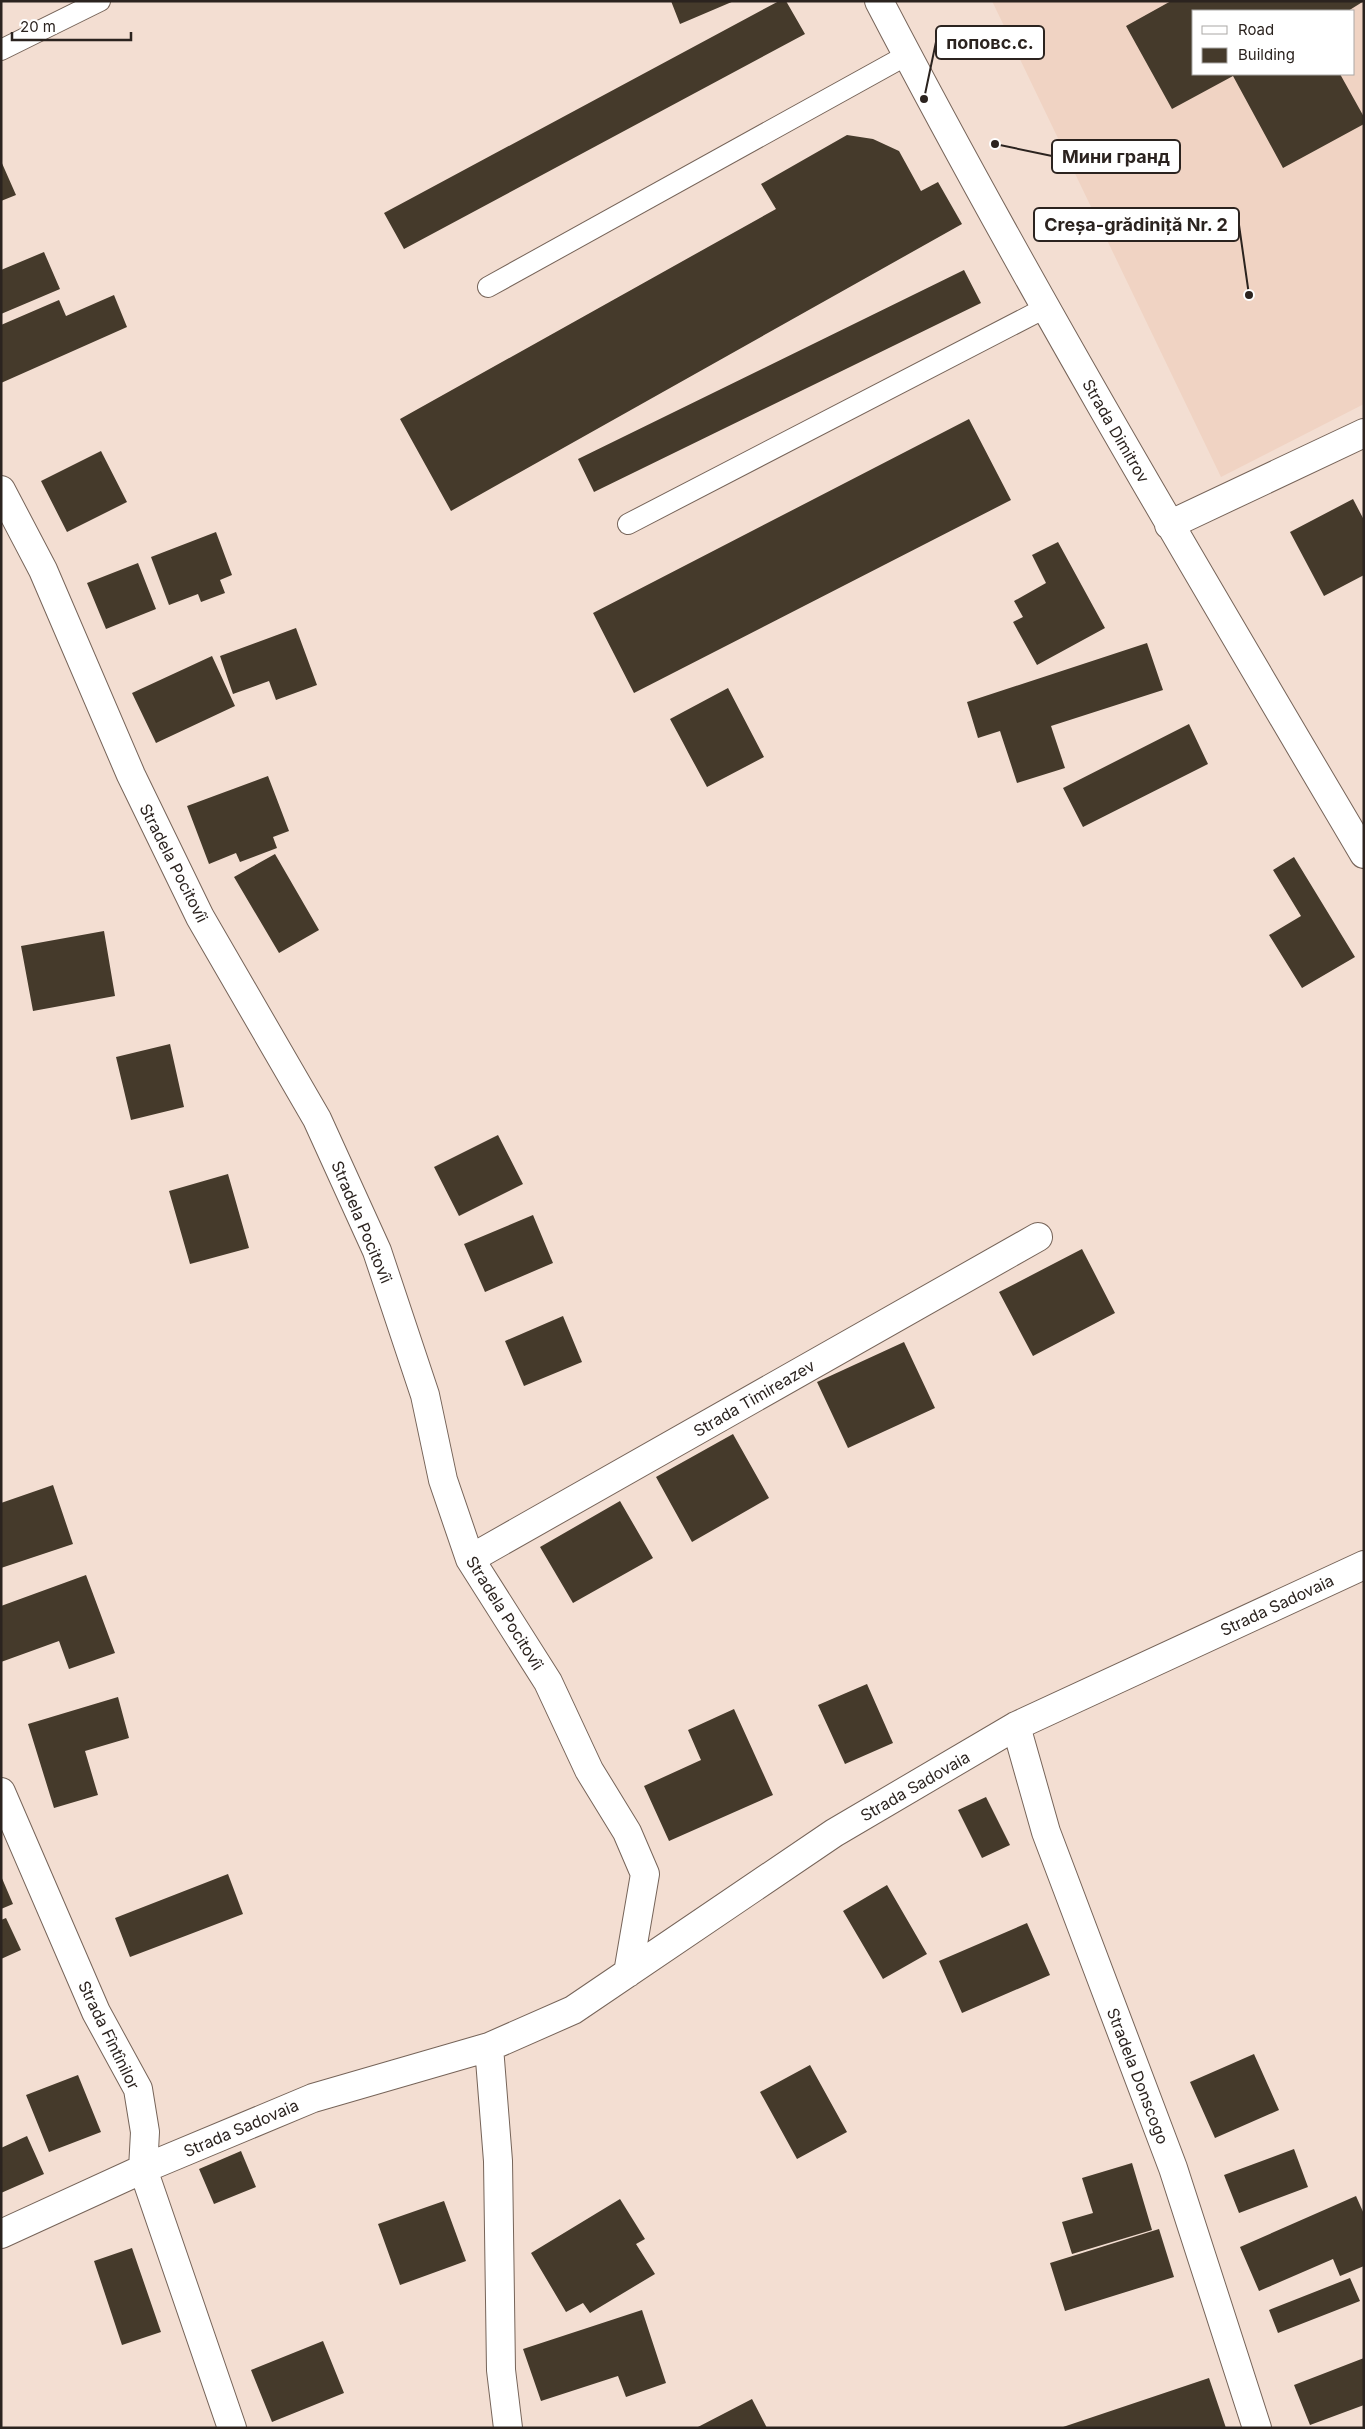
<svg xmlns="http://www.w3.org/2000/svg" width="1365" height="2429" viewBox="0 0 1365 2429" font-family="Inter,sans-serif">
<rect width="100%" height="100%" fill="#f3ded2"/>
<path fill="#f0d3c3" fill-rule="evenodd" d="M 992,1 L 1364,1 L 1364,404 L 1221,477 ZM 1194,11 L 1354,11 L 1354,74 L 1194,74 Z"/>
<path fill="#453a2b" d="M 671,1 L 734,1 L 680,24 Z
M 779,1 L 786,1 L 805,34 L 404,249 L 384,213 Z
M 1171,1 L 1364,1 L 1348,11 L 1194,11 L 1194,74 L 1340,74 L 1364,117 L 1364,124 L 1283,168 L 1233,76 L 1172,109 L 1126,26 Z
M 847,135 L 873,139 L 899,151 L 921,191 L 938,182 L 962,224 L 451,511 L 400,419 L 776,209 L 761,184 Z
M 1,161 L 16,195 L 1,201 Z
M 44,252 L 60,289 L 1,314 L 1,270 Z
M 964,270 L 981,303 L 594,492 L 578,459 Z
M 114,295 L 127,327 L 1,383 L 1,325 L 59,300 L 66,316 Z
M 969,419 L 1011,500 L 634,693 L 593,613 Z
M 101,451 L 127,502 L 67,532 L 41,481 Z
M 1353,499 L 1364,520 L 1364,575 L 1324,596 L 1290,532 Z
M 216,532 L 232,575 L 220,580 L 225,593 L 201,602 L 198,594 L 169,605 L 151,557 Z
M 1058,542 L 1105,628 L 1037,665 L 1013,622 L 1023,617 L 1014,601 L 1046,583 L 1032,555 Z
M 138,563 L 156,609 L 106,629 L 87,583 Z
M 296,628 L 317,685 L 276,700 L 269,681 L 233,694 L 220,656 Z
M 1147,643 L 1163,690 L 1051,726 L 1065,768 L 1017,783 L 1000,731 L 978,738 L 967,702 Z
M 212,656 L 235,706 L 156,743 L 132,693 Z
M 728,688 L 764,757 L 707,787 L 670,719 Z
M 1189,724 L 1208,764 L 1083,827 L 1063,788 Z
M 268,776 L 289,831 L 273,837 L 277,848 L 240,862 L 236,853 L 209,864 L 187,806 Z
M 275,854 L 319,930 L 279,953 L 234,877 Z
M 1294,857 L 1355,957 L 1302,988 L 1269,935 L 1301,916 L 1273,870 Z
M 104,931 L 115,996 L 33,1011 L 21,946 Z
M 170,1044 L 184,1107 L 131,1120 L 116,1057 Z
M 498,1135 L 523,1184 L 459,1216 L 434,1167 Z
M 228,1174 L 249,1248 L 190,1264 L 169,1191 Z
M 533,1215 L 553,1263 L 485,1292 L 464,1244 Z
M 1082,1249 L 1115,1313 L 1033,1356 L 999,1292 Z
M 563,1316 L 582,1362 L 524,1386 L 505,1341 Z
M 904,1342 L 935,1408 L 848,1448 L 817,1382 Z
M 733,1434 L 769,1498 L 692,1542 L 656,1477 Z
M 53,1485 L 73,1544 L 1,1568 L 1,1503 Z
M 620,1501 L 653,1558 L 573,1603 L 540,1547 Z
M 86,1575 L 115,1653 L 69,1669 L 59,1641 L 1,1662 L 1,1606 Z
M 867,1684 L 893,1743 L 845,1764 L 818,1705 Z
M 118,1697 L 129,1738 L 85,1751 L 98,1795 L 54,1808 L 28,1724 Z
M 734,1709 L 773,1795 L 669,1841 L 644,1786 L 701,1760 L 688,1730 Z
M 986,1797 L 1010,1845 L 982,1858 L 958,1810 Z
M 228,1874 L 243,1914 L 130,1957 L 115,1918 Z
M 1,1876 L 13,1904 L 1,1909 Z
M 887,1885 L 927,1954 L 883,1979 L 843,1911 Z
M 6,1918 L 21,1950 L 1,1959 L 1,1920 Z
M 1027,1923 L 1050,1975 L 962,2013 L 939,1961 Z
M 1254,2054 L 1279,2110 L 1215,2138 L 1190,2082 Z
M 810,2065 L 847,2132 L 797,2159 L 760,2092 Z
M 78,2075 L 101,2132 L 49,2152 L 26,2095 Z
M 27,2136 L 44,2174 L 1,2193 L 1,2148 Z
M 1294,2149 L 1308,2187 L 1239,2213 L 1224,2175 Z
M 241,2151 L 256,2187 L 214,2204 L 199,2169 Z
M 1132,2163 L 1152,2230 L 1072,2254 L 1062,2222 L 1093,2213 L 1082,2178 Z
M 1356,2196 L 1364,2214 L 1364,2266 L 1340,2276 L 1333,2259 L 1259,2291 L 1240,2247 Z
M 620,2199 L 645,2239 L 636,2244 L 655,2274 L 590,2313 L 583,2303 L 566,2312 L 531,2253 Z
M 444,2201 L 466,2261 L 400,2285 L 378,2224 Z
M 1159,2229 L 1174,2277 L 1065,2311 L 1050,2263 Z
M 132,2248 L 161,2332 L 122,2345 L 94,2261 Z
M 1350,2278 L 1360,2301 L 1278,2333 L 1269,2310 Z
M 642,2310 L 666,2383 L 626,2397 L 618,2376 L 541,2401 L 523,2349 Z
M 323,2341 L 344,2393 L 272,2422 L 251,2370 Z
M 1364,2358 L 1364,2405 L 1310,2425 L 1294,2385 Z
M 1209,2378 L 1226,2428 L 1063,2428 L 1063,2427 Z
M 752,2399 L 767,2428 L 696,2428 Z"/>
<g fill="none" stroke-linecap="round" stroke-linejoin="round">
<g stroke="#766459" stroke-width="22">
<path id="service" d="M 1,50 L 100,1
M 488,287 L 907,55
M 628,524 L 1045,308"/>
</g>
<g stroke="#766459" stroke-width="30">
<path id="minor" d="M 879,1 C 1030,291 1198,573 1364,854
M 1,490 L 43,570 L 131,775 L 200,917 L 317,1119 L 377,1251 L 425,1395 L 443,1480 L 470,1559 L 548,1682 L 589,1770 L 627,1832 L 645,1874 L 628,1973
M 1169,525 L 1364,433
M 470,1559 L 1038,1237
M 1016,1726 L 1046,1832 L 1173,2168 L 1257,2428
M 1,1792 L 96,2012 L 138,2089 L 145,2132 L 143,2169 L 232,2428
M 489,2047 L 498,2161 L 501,2370 L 508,2428
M 1,2234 L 143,2169 L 313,2098 L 489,2047 L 573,2010 L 834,1833 L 1016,1726 L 1364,1565"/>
</g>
<use href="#service" stroke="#fff" stroke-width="20"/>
<use href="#minor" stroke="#fff" stroke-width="28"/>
</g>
<g text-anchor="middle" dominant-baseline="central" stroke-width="5" stroke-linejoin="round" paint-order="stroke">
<g font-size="16" fill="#2b231f" stroke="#fff">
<text transform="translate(1116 431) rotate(60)">Strada Dimitrov</text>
<text transform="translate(174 863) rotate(63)">Stradela Pocitovîi</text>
<text transform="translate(362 1222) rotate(67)">Stradela Pocitovîi</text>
<text transform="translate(754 1398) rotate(-30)">Strada Timireazev</text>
<text transform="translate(1277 1605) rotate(-25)">Strada Sadovaia</text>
<text transform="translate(505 1613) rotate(58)">Stradela Pocitovîi</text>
<text transform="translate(915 1786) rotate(-30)">Strada Sadovaia</text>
<text transform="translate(109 2035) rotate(64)">Strada Fîntînilor</text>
<text transform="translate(1138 2076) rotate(69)">Stradela Donscogo</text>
<text transform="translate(241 2128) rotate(-23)">Strada Sadovaia</text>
</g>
</g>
<path fill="none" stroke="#2b231f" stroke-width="2" d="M924 99L936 42M995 144L1052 156M1249 295L1239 225"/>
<g fill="#2b231f" stroke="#fff" stroke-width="2">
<circle cx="924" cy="99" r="5"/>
<circle cx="995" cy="144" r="5"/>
<circle cx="1249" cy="295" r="5"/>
</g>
<g fill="#fff" stroke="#2b231f" stroke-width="2">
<rect x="936" y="26" width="108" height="33" rx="5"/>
<rect x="1052" y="140" width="128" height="33" rx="5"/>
<rect x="1034" y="208" width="205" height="33" rx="5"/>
</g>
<g font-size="18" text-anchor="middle" font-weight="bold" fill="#2b231f">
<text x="990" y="49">поповс.с.</text>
<text x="1116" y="163">Мини гранд</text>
<text x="1136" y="231">Creșa-grădiniță Nr. 2</text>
</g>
<rect width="1365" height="2429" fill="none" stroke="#2b231f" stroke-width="5"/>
<rect x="1192" y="10" width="162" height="65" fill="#ffffff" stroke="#aaa7a5"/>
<rect x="1202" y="26" width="25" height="8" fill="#ffffff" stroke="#aaa7a5"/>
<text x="1238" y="35" font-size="15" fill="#2b231f">Road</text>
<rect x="1202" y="48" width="25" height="15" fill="#453a2b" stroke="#aaa7a5"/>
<text x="1238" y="60" font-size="15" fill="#2b231f">Building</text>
<path d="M12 32v8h119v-8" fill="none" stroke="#2b231f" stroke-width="2.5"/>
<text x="20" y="32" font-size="15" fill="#2b231f" stroke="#ffffff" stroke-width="4" paint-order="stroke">20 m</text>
</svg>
